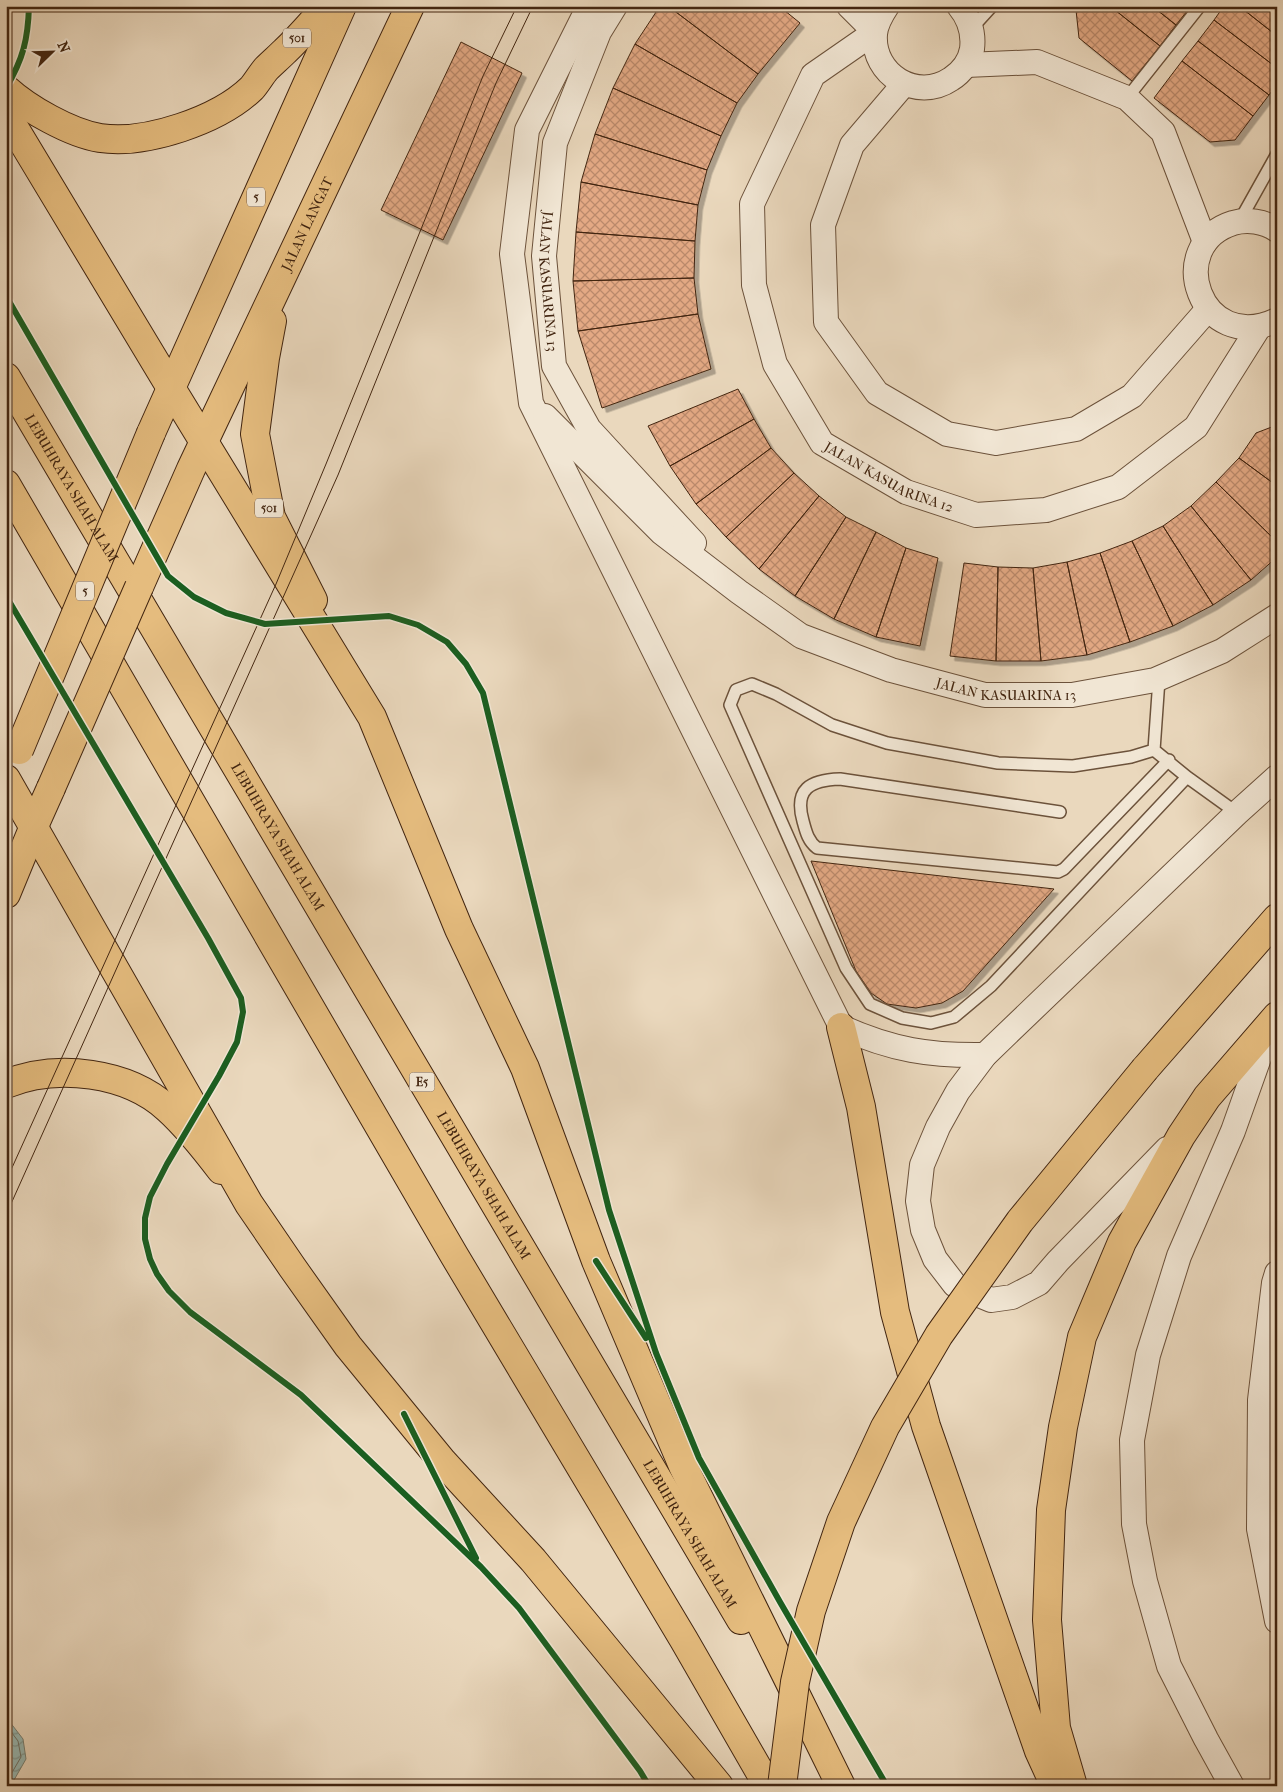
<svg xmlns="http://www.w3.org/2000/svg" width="1283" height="1792" viewBox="0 0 1283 1792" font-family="'IM FELL French Canon',serif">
<defs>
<pattern id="water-waves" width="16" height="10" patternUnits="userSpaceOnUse" patternTransform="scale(1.25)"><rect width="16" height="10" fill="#98b9b4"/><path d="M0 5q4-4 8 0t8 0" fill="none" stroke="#7e9691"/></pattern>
<pattern id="building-cross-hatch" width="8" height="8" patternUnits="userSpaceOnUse" patternTransform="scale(1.25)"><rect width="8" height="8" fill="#e3a984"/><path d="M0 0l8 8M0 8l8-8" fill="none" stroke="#ba896b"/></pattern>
<filter id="shadow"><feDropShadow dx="4.5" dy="4.5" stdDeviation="0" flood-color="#0004"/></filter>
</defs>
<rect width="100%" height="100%" fill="#ead8bd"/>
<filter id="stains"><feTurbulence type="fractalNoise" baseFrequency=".004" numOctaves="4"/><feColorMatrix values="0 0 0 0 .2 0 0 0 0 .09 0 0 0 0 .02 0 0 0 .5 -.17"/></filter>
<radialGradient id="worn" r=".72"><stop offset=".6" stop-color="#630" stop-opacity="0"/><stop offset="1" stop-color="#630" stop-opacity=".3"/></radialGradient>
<path fill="url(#water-waves)" stroke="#767e72" d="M 6,1717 L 23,1739 L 26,1759 L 14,1780 L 6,1786 Z"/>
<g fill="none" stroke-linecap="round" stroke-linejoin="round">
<path stroke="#6d6f62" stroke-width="1" d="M 6,1725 L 18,1741 L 21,1757 L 10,1776 L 6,1779"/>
</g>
<path fill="url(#building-cross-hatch)" stroke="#422510" filter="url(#shadow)" d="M 660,6 L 668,6 L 758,74 L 737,103 L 635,44 Z
M 668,6 L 779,6 L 800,23 L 758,74 Z
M 1078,6 L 1110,6 L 1160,46 L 1132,81 L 1079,38 L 1076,10 Z
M 1110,6 L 1152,6 L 1176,25 L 1160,46 Z
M 1152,6 L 1191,6 L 1176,25 Z
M 1224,6 L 1239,6 L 1277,36 L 1277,68 L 1214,20 Z
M 1239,6 L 1277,6 L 1277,36 Z
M 1214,20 L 1277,68 L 1277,84 L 1269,95 L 1198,41 Z
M 1198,41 L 1269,95 L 1253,116 L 1182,61 Z
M 461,42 L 522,73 L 443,240 L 381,210 Z
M 635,44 L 737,103 L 721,136 L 613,88 Z
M 1182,61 L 1253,116 L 1235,140 L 1210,142 L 1154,98 Z
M 613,88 L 721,136 L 707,170 L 595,134 Z
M 595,134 L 707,170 L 698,205 L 581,182 Z
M 581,182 L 698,205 L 695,241 L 576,232 Z
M 576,232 L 695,241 L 694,278 L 573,281 Z
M 694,278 L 698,314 L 578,331 L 573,281 Z
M 698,314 L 711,369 L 602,408 L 578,331 Z
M 738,389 L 754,419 L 670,466 L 648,426 Z
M 754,419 L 771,448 L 696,504 L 670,466 Z
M 1277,425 L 1277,486 L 1239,458 L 1256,433 Z
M 771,448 L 794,473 L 726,537 L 696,504 Z
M 1239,458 L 1277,486 L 1277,542 L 1216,482 Z
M 794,473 L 819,496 L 759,569 L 726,537 Z
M 1216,482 L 1277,542 L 1277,557 L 1251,580 L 1191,506 Z
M 819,496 L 846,517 L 795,596 L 759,569 Z
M 1191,506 L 1251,580 L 1213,605 L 1163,526 Z
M 846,517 L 876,532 L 834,619 L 795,596 Z
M 1163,526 L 1213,605 L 1173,626 L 1132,541 Z
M 876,532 L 906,548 L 876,637 L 834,619 Z
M 1132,541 L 1173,626 L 1130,642 L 1100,553 Z
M 906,548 L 938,558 L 920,646 L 876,637 Z
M 1100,553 L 1130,642 L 1087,655 L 1067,562 Z
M 1067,562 L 1087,655 L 1041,661 L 1033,568 Z
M 964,563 L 998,567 L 996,661 L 950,656 Z
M 998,567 L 1033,568 L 1041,661 L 996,661 Z
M 811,861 L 1054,889 L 963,991 L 942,1003 L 916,1008 L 887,1004 L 871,993 L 856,971 Z"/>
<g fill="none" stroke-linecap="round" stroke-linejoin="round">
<g stroke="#6c523b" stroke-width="14">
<path id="service" d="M 972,28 L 992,6
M 1127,98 L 1200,6
M 1239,222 L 1277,154
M 752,684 L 776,694 L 832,725 L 887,743 L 998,763 L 1073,766 L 1131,757 L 1154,750 L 1187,777 L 991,986 L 954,1017 L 931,1023 L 902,1018 L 870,1004 L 846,968 L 730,705 L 736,690 Z
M 1154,750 L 1159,679
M 1187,777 L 1237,813
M 1060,812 L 840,779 C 810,780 794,789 803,821 C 806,832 808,841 817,848 L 1058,872 L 1064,869 L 1169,760"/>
</g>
<g stroke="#6c523b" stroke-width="26">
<g id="minor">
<path d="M 589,6 L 527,130 L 512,254 L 531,403 L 841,1027 C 892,1050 930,1056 985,1055"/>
<path id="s1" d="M 615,6 L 599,32 L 555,143 L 544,256 L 554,366 L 589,429 L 694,543"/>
<path id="s2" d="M 849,6 L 875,32 L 813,75 L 752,204 L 754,285 L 775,364 L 822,443 L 906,492 L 976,515 L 1046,510 L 1118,487 L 1196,427 L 1259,327"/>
<path d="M 887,6 C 881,15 876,23 875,34 C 872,75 917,102 951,79 C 962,72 970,61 972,49 C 974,33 969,18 959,6"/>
<path d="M 966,65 L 1037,62 L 1127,98 L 1163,132 L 1205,242"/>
<path d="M 904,84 L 852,145 L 823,225 L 826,322 L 877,393 L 947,434 L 996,443 L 1076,429 L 1132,396 L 1208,309"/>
<path d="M 1277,230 C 1264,221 1247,219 1233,223 C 1163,245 1200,356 1277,320"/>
<path id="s3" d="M 545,416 L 662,533 L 739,592 L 801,636 L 891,670 L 985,695 L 1072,695 L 1155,680 L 1222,651 L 1277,616"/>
<path d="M 1167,1149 L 1058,1261 L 1039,1283 L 1012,1297 L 991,1300 L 955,1285 L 935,1259 L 923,1230 L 918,1201 L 922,1165 L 938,1127 L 958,1091 L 985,1055 L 1237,813 L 1277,777"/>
<path d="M 1277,1273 L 1274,1283 L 1260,1400 L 1259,1529 L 1277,1621"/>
<path d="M 1232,1786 L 1206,1739 L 1169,1666 L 1145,1581 L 1134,1524 L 1132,1440 L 1148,1355 L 1179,1256 L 1233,1131 L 1270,1027"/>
</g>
</g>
<g stroke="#422510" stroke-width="30">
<g id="trunk">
<path d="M 6,89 C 28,109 70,133 100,138 C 146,145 219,120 252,88 C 257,82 261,75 266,69 C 272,63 279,57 285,51 C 300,37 313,21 327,6"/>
<path d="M 272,321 L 265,358 L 255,434 L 271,517 L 313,600"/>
<path d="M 151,433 L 342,6"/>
<path id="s4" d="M 139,587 L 191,469 L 410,6"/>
<path d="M 6,894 L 34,826 L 51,788"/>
<path d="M 6,1084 C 57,1063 128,1072 168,1109 C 188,1127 205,1149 221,1170"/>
</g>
</g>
<g stroke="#422510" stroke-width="30">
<g id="motorway">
<path d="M 6,114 L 171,388 L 372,717 L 459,929 L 525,1068 L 596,1261 L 683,1466 L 841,1786"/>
<path id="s5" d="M 6,377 L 741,1620"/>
<path d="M 6,484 L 454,1255 L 684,1640 L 768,1786"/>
<path d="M 6,779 L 249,1204 L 292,1267 L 348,1346 L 443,1462 L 533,1560 L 719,1786"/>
<path d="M 841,1027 L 861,1107 L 895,1312 L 926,1426 L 1039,1751 L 1055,1786"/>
<path d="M 1145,1069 L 1277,918"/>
<path d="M 1073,1786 L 1056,1728 L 1047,1620 L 1051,1510 L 1063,1427 L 1082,1337 L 1122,1242 L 1181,1136 L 1207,1097 L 1277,1016"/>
</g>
</g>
<use href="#service" stroke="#f1e6d4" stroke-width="11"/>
<use href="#minor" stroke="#f1e6d4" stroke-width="24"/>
<use href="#trunk" stroke="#e5bc7e" stroke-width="28"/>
<use href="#motorway" stroke="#e5bc7e" stroke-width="28"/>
<path stroke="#422510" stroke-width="1" d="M 6,1181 L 276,584 L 326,464 L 483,76 L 517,6
M 6,1215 L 338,475 L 496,83 L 533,6"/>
<g stroke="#422510" stroke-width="30" stroke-linecap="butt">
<path id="trunk-bridge" d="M 19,750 L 151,433
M 51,788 L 139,587"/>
</g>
<g stroke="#422510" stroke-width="30" stroke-linecap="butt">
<path id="motorway-bridge" d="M 782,1786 L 795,1682 L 811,1611 L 841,1522 L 885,1427 L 939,1335 L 1020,1221 L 1145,1069"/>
</g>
<use href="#trunk-bridge" stroke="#e5bc7e" stroke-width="28"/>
<use href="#motorway-bridge" stroke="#e5bc7e" stroke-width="28"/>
<g stroke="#f1e6d4" stroke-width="9">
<path id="cycleway" d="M 6,88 C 23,59 28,40 29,6
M 6,296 L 168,576 L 194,597 L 226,613 L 265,624 L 389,616 L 418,625 L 447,642 L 466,664 L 483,693 L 609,1210 L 656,1353 L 699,1458 L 780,1602 L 887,1786
M 6,596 L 208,938 L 241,998 L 243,1012 L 237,1042 L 219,1076 L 167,1164 L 150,1197 L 145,1218 L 145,1239 L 150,1259 L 157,1274 L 169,1291 L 190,1312 L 301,1395 L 481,1567 L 519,1608 L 640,1771 L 649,1786
M 596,1261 L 646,1338
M 404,1414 L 476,1558"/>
</g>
<use href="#cycleway" stroke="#1b5e20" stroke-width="6"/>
</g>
<g text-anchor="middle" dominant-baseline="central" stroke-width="4" stroke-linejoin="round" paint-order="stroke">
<g fill="#f1e6d4" stroke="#765f4b" stroke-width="1">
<rect x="283" y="28.5" width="28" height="19" rx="4"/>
<rect x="247" y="187.5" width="18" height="19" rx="4"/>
<rect x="255" y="498.5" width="28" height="19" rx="4"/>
<rect x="76" y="581.5" width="18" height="19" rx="4"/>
<rect x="409.5" y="1072.5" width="25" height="19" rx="4"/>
</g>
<g font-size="12" font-weight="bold" fill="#422510">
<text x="297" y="38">501</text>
<text x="256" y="197">5</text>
<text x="269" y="508">501</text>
<text x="85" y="591">5</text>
<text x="422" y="1082">E5</text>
</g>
<g font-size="14" fill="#422510" stroke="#f1e6d4">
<text stroke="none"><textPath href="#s4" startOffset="400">JALAN LANGAT</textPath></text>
<text stroke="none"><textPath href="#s1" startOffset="289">JALAN KASUARINA 13</textPath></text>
<text stroke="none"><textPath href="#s2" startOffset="585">JALAN KASUARINA 12</textPath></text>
<text stroke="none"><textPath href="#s5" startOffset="129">LEBUHRAYA SHAH ALAM</textPath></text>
<text stroke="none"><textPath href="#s3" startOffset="552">JALAN KASUARINA 13</textPath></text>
<text stroke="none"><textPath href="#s5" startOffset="534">LEBUHRAYA SHAH ALAM</textPath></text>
<text stroke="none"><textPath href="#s5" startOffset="939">LEBUHRAYA SHAH ALAM</textPath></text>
<text stroke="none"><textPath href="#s5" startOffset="1344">LEBUHRAYA SHAH ALAM</textPath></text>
</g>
</g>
<rect width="1283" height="1792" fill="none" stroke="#ead8bd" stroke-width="25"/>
<rect x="8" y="8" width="1268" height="1777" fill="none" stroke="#422510" stroke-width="2.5"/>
<rect x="12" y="12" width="1258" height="1767" fill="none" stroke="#422510"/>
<g transform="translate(52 52) rotate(67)" stroke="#f1e6d4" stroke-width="4" paint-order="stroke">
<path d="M0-4L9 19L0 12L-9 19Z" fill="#422510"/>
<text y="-8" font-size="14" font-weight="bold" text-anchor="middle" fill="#422510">N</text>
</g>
<rect width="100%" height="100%" filter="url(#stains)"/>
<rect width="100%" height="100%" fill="url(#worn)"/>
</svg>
